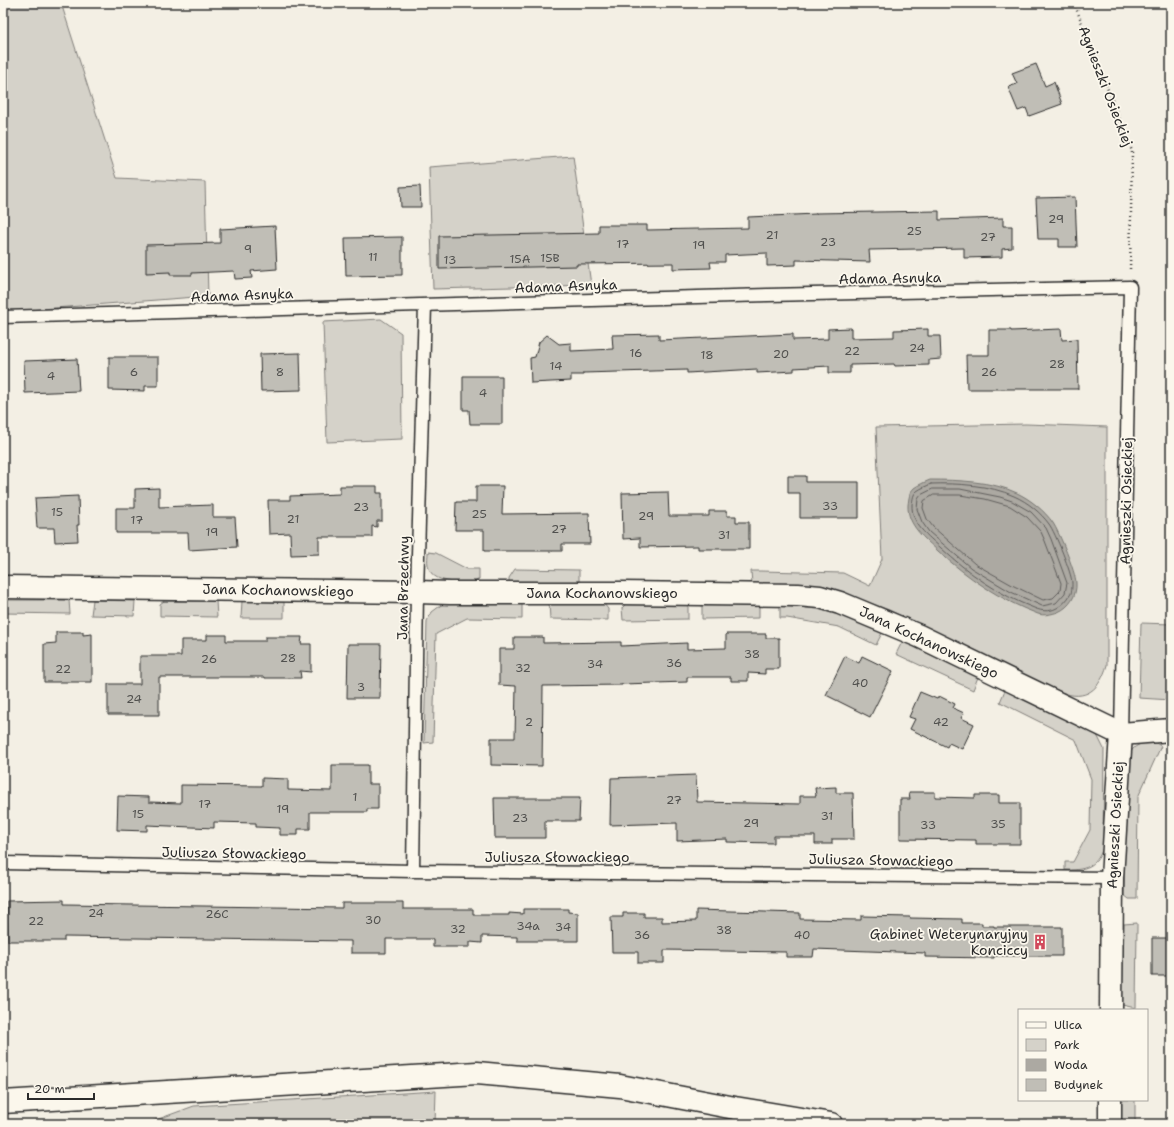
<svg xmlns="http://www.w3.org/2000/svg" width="1174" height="1127" viewBox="0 0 1174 1127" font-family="'Shantell Sans',sans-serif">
<rect width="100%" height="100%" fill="#f3efe4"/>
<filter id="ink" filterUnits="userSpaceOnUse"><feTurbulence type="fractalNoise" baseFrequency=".025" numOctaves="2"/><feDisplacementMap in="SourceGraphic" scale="8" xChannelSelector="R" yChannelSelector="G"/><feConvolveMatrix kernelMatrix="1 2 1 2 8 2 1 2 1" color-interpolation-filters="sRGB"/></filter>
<g filter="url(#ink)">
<path fill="#d5d2c9" stroke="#807e7a" d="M 3,3 L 61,3 L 117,178 L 205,182 L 208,296 L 3,312 Z
M 573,156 L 591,285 L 433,289 L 429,167 Z
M 381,319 L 401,333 L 402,439 L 327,442 L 323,322 Z
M 1026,424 L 1107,427 L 1107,665 C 1100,689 1086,702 1061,692 L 889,610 L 835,590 L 820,586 L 752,584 L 751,571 L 761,571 L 843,573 L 870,586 L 882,559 L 876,427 Z
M 428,552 L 436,553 L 467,569 L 479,569 L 479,579 L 475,582 C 461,582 431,585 428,565 C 427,561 428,556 428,552 Z
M 515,569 L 579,570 L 579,582 L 509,582 L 509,578 Z
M 3,600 L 69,600 L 70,614 L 3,613 Z
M 93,600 L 135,601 L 134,616 L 91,615 Z
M 164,601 L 216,601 L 217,617 L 160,616 L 160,604 Z
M 242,601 L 284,602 L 284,618 L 241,618 Z
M 444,603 L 522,603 L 522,619 L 467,618 L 436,634 L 433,742 L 424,743 L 427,621 L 432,612 Z
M 549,603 L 604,604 L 608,609 L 608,620 L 550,619 Z
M 626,604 L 688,605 L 688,619 L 623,620 L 622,608 Z
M 702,605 L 759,605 L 759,618 L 702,619 Z
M 780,606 L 825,609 L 883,631 L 876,645 L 839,627 L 787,618 L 780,618 Z
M 1141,623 L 1171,624 L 1171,700 L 1139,698 Z
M 903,640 L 978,677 L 973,690 L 896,654 Z
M 1005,690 L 1092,731 L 1098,737 L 1104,749 L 1103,847 C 1097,868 1084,870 1065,870 L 1065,862 L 1073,862 L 1090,830 L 1091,779 L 1076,740 L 1000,702 Z
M 1152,741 L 1161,746 L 1138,797 L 1137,899 L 1129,899 L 1124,895 L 1126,766 C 1129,749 1135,744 1152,741 Z
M 1137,923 L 1137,927 L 1136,1008 L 1122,1005 L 1124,924 Z
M 436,1091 L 435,1124 L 153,1124 L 153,1121 L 194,1106 Z
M 1121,1100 L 1135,1100 L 1135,1120 L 1141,1124 L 1121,1124 Z"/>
<path fill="#aca9a2" stroke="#787772" d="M 930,480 C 957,480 992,481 1017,493 C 1030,499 1045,511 1053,523 C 1059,532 1076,573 1076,583 C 1077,595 1070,607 1058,612 C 1052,614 1044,616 1038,614 C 1000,600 968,578 938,551 C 925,539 907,525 908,505 C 909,498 909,493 914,488 C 918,485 925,482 930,480 Z"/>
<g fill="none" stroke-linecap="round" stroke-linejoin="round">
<path stroke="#5f5d5b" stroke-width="1" d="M 931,484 C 957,483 990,485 1014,496 C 1028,502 1041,513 1049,524 C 1055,532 1072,574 1072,583 C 1072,587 1072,593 1070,595 C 1068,599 1063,604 1060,606 C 1052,612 1043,612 1034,608 C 999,595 968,573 941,548 C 928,536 911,524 912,504 C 913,499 913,494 917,491 C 921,488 927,486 931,484 Z
M 933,489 L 960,489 L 1000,497 L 1012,501 L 1031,512 L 1046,528 L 1051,539 L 1067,583 L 1065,593 L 1056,603 L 1042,606 L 1011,592 L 971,568 L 929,532 L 922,522 L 917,509 L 918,499 L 921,495 Z
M 934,495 L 960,495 L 985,499 L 1010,506 L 1027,517 L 1041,532 L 1045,541 L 1061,583 L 1060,591 L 1053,598 L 1043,600 L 1014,586 L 975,564 L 933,527 L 927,519 L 923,508 L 924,501 Z"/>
</g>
<path fill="#c0beb6" stroke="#2b2b2b" d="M 1036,64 L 1045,86 L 1054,82 L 1062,104 L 1029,116 L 1026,108 L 1018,111 L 1008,87 L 1017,84 L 1012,73 Z
M 420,186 L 421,207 L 401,207 L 400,187 Z
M 1075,197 L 1077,247 L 1059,247 L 1059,239 L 1038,239 L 1036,198 Z
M 939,211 L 939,220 L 1003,218 L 1003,226 L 1012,226 L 1012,248 L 1002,249 L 1002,257 L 964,258 L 964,248 L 869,250 L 870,262 L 796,260 L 796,265 L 767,266 L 767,253 L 725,255 L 725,262 L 710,262 L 711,268 L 673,269 L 673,263 L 577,264 L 577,266 L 439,269 L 439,236 L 599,233 L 599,225 L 647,225 L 647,230 L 748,228 L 748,217 L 816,214 L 816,213 Z
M 275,226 L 277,269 L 251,271 L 252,278 L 235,279 L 234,271 L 192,273 L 192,275 L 170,275 L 170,272 L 146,273 L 146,245 L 220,243 L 220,229 Z
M 402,237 L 402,275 L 346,276 L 345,238 Z
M 851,328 L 851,338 L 894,337 L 894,330 L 928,329 L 928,336 L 940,336 L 941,359 L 929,360 L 929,365 L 895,366 L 894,364 L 850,365 L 850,373 L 829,373 L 829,366 L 794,368 L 794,371 L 757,373 L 757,369 L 687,373 L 687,370 L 583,373 L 583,375 L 571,375 L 571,381 L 531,383 L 530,358 L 535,357 L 539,342 L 547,335 L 559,344 L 571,343 L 571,351 L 613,349 L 612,335 L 659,334 L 659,340 L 793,334 L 793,340 L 828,339 L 828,329 Z
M 1061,329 L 1062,340 L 1077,339 L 1078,389 L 967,389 L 966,355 L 989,355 L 989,330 L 1011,330 L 1011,331 Z
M 300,353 L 301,390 L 261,391 L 260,354 Z
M 109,357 L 158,357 L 158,386 L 145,386 L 145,391 L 109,390 Z
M 77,359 L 79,391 L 25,393 L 24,361 Z
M 463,376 L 502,376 L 502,424 L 470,424 L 469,410 L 463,410 Z
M 788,476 L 806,476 L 806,482 L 859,482 L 859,518 L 800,518 L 800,493 L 788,493 Z
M 340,486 L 377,486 L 377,493 L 382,493 L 382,521 L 377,521 L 377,527 L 372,526 L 372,537 L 319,537 L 319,554 L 291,555 L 290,533 L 269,534 L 268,500 L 290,500 L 290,496 L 340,494 Z
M 476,486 L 503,486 L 502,514 L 589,513 L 590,544 L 562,544 L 562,551 L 484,551 L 484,530 L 455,530 L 456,502 L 476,502 Z
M 159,488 L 159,507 L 213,505 L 213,517 L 235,517 L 237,547 L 189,550 L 188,533 L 116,533 L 116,508 L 135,508 L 135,489 Z
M 668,492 L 669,516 L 709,516 L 709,511 L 727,511 L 727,516 L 736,516 L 736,522 L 749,522 L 749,549 L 698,549 L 698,546 L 640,547 L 640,538 L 623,539 L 622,493 Z
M 78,496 L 79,525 L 77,525 L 78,541 L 55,542 L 54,528 L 37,528 L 35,498 Z
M 56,632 L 83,632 L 83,635 L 92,634 L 92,682 L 44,682 L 44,644 L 56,643 Z
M 726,634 L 766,634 L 766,638 L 779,638 L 779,669 L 765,669 L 765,674 L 748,673 L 748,681 L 731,681 L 731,677 L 687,677 L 687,682 L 622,684 L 622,685 L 543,686 L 542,766 L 491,765 L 491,738 L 515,738 L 516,686 L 499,685 L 499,649 L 514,649 L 514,637 L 543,637 L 543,643 L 621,642 L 621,646 L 687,643 L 687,649 L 726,648 Z
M 207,635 L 226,635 L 226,641 L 265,641 L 265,637 L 302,637 L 301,644 L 311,644 L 311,672 L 300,671 L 301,678 L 265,678 L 265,677 L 159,677 L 159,715 L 108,715 L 108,684 L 140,684 L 140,656 L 181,656 L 181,640 L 207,640 Z
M 348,644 L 381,644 L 380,698 L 347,698 Z
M 845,656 L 859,663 L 862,656 L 893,671 L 870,717 L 826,695 Z
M 920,692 L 937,699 L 939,696 L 955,704 L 953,708 L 964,713 L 961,718 L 974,724 L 962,749 L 949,743 L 947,747 L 910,729 L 915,719 L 909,717 Z
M 332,765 L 368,765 L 368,784 L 378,784 L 378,809 L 367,809 L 367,812 L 310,812 L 310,829 L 298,829 L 298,835 L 280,835 L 280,828 L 256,827 L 256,823 L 214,822 L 214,828 L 147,825 L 147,831 L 117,830 L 118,796 L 149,797 L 149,802 L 181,803 L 181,785 L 262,786 L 262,778 L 288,779 L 288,790 L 332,791 Z
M 696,775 L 697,802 L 800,804 L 800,796 L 816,796 L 815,788 L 836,787 L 836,793 L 853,793 L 854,839 L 832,839 L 832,844 L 815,844 L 815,836 L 774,836 L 774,843 L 727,842 L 727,839 L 677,841 L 677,823 L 610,825 L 611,778 Z
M 909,792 L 935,792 L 935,797 L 975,798 L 975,795 L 999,795 L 999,803 L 1020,803 L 1020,844 L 976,844 L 976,840 L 900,839 L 900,799 L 910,799 Z
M 494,798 L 580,798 L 579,821 L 545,821 L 545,838 L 495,838 Z
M 64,900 L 64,904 L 342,908 L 342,903 L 403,903 L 403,909 L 473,909 L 473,915 L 509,915 L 509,913 L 523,914 L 523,909 L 568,909 L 568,912 L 578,913 L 578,941 L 517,941 L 517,937 L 482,936 L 482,943 L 470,942 L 470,947 L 433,947 L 433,939 L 386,939 L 386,953 L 351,953 L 351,941 L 64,937 L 64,941 L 8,941 L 7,901 Z
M 696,910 L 800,913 L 800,919 L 861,920 L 861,916 L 910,917 L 910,918 L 962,919 L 962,923 L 982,923 L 982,926 L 994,926 L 994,927 L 1062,927 L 1062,956 L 994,956 L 994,958 L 925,957 L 925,953 L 814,949 L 813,957 L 786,957 L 786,952 L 664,950 L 664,963 L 638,963 L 638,952 L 612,952 L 611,917 L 623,917 L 623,913 L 644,913 L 644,917 L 662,917 L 662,922 L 696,921 Z
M 1152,938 L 1171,938 L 1171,976 L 1152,976 Z"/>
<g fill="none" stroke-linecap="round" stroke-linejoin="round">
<g stroke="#2b2b2b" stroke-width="15">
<path id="service" d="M 3,317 L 768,295 L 1130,287 L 1121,734
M 3,863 L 413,871 L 1112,878
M 413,871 L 417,592 L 425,305"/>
</g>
<g stroke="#2b2b2b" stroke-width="25">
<path id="minor" d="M 3,587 L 417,592 L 450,593 L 620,593 L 798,595 L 820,597 L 840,603 L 919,636 L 1121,734 L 1171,730
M 1111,1010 L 1112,878 L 1121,734
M 1110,1124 L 1110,1100"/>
</g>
<g stroke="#2b2b2b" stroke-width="25">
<path id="tertiary" d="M 3,1102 L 477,1073 L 620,1086 L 735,1108 L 831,1124"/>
</g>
<path stroke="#2b2b2b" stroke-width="2.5" stroke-dasharray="1 3" stroke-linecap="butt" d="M 1074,3 L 1132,151 L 1130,271"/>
<use href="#service" stroke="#fbf7ec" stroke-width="12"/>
<use href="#minor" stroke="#fbf7ec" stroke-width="22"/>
<use href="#tertiary" stroke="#fbf7ec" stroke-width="22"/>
</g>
</g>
<defs>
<g id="building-bare" transform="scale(1.2)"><path d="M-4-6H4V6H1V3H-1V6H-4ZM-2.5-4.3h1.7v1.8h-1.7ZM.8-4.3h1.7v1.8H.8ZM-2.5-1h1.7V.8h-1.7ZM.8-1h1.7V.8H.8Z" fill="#d1495b" stroke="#fbf7ec" stroke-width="2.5" paint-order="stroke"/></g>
</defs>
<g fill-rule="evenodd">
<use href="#building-bare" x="1040" y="942"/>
</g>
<g text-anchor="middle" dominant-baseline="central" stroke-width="3.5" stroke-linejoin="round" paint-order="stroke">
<g font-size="12" fill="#50504e">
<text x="1056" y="219">29</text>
<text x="914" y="231">25</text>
<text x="772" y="235">21</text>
<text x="988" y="237">27</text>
<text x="828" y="242">23</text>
<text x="623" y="244">17</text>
<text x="699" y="245">19</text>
<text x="248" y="249">9</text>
<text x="373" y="257">11</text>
<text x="550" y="258">15B</text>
<text x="520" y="259">15A</text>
<text x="450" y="260">13</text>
<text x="917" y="348">24</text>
<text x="852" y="351">22</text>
<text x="636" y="353">16</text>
<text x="781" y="354">20</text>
<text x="707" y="355">18</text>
<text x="1057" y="364">28</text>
<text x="556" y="366">14</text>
<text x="134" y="372">6</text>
<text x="280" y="372">8</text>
<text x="989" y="372">26</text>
<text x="51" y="376">4</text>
<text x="483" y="393">4</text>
<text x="830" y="506">33</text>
<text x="361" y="507">23</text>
<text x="57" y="512">15</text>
<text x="479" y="514">25</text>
<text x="646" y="516">29</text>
<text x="293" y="519">21</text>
<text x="137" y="520">17</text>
<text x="559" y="529">27</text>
<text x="212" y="532">19</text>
<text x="724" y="535">31</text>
<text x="752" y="654">38</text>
<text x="288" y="658">28</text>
<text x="209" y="659">26</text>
<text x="674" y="663">36</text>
<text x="595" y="664">34</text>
<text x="523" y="668">32</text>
<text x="63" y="669">22</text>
<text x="860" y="683">40</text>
<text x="361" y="687">3</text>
<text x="134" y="699">24</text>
<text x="529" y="722">2</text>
<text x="941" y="722">42</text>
<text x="355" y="797">1</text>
<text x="674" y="800">27</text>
<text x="205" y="804">17</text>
<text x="283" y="809">19</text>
<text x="138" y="814">15</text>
<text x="827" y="816">31</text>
<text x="520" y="818">23</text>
<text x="751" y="823">29</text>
<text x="998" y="824">35</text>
<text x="928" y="825">33</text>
<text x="96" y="913">24</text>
<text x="217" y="914">26C</text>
<text x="373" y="920">30</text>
<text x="36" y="921">22</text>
<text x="528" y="926">34a</text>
<text x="563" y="927">34</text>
<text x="458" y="929">32</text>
<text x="724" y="930">38</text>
<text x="642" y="935">36</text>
<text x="802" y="935">40</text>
</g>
<g font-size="14" fill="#2b2b2b" stroke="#fbf7ec">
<text transform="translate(1106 86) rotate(69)">Agnieszki Osieckiej</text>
<text transform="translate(890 278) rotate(-1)">Adama Asnyka</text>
<text transform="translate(566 286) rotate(-2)">Adama Asnyka</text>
<text transform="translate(242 295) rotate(-2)">Adama Asnyka</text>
<text transform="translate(1126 501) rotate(-89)">Agnieszki Osieckiej</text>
<text transform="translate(403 588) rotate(-89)">Jana Brzechwy</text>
<text transform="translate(278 590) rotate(1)">Jana Kochanowskiego</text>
<text x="602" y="593">Jana Kochanowskiego</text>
<text transform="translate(929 642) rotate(25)">Jana Kochanowskiego</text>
<text transform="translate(1115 825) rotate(-87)">Agnieszki Osieckiej</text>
<text transform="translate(234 853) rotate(1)">Juliusza Słowackiego</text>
<text x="557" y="857">Juliusza Słowackiego</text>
<text transform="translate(881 860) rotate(1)">Juliusza Słowackiego</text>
</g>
<g font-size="14" fill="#2b2b2b" stroke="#fbf7ec" text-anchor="end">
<text x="1028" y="934">Gabinet Weterynaryjny<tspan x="1028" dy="16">Konciccy</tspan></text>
</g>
</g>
<rect width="1174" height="1127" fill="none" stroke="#fbf7ec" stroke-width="16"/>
<rect x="8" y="8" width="1158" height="1111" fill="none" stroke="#2b2b2b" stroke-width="1.5" filter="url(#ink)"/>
<rect x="1018" y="1009" width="130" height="92" fill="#fbf7ec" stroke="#a8a59f"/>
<rect x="1026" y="1022" width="20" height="6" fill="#fbf7ec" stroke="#a8a59f"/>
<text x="1054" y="1029" font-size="12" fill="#2b2b2b">Ulica</text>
<rect x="1026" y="1039" width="20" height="12" fill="#d5d2c9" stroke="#a8a59f"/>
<text x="1054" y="1049" font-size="12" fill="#2b2b2b">Park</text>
<rect x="1026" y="1059" width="20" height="12" fill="#aca9a2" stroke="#a8a59f"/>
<text x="1054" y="1069" font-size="12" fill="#2b2b2b">Woda</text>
<rect x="1026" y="1079" width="20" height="12" fill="#c0beb6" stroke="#a8a59f"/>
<text x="1054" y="1089" font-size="12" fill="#2b2b2b">Budynek</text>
<path d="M28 1093v6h66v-6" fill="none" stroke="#2b2b2b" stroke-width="2"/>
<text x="34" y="1093" font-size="12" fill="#2b2b2b" stroke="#fbf7ec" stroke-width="3" paint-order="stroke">20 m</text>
</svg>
